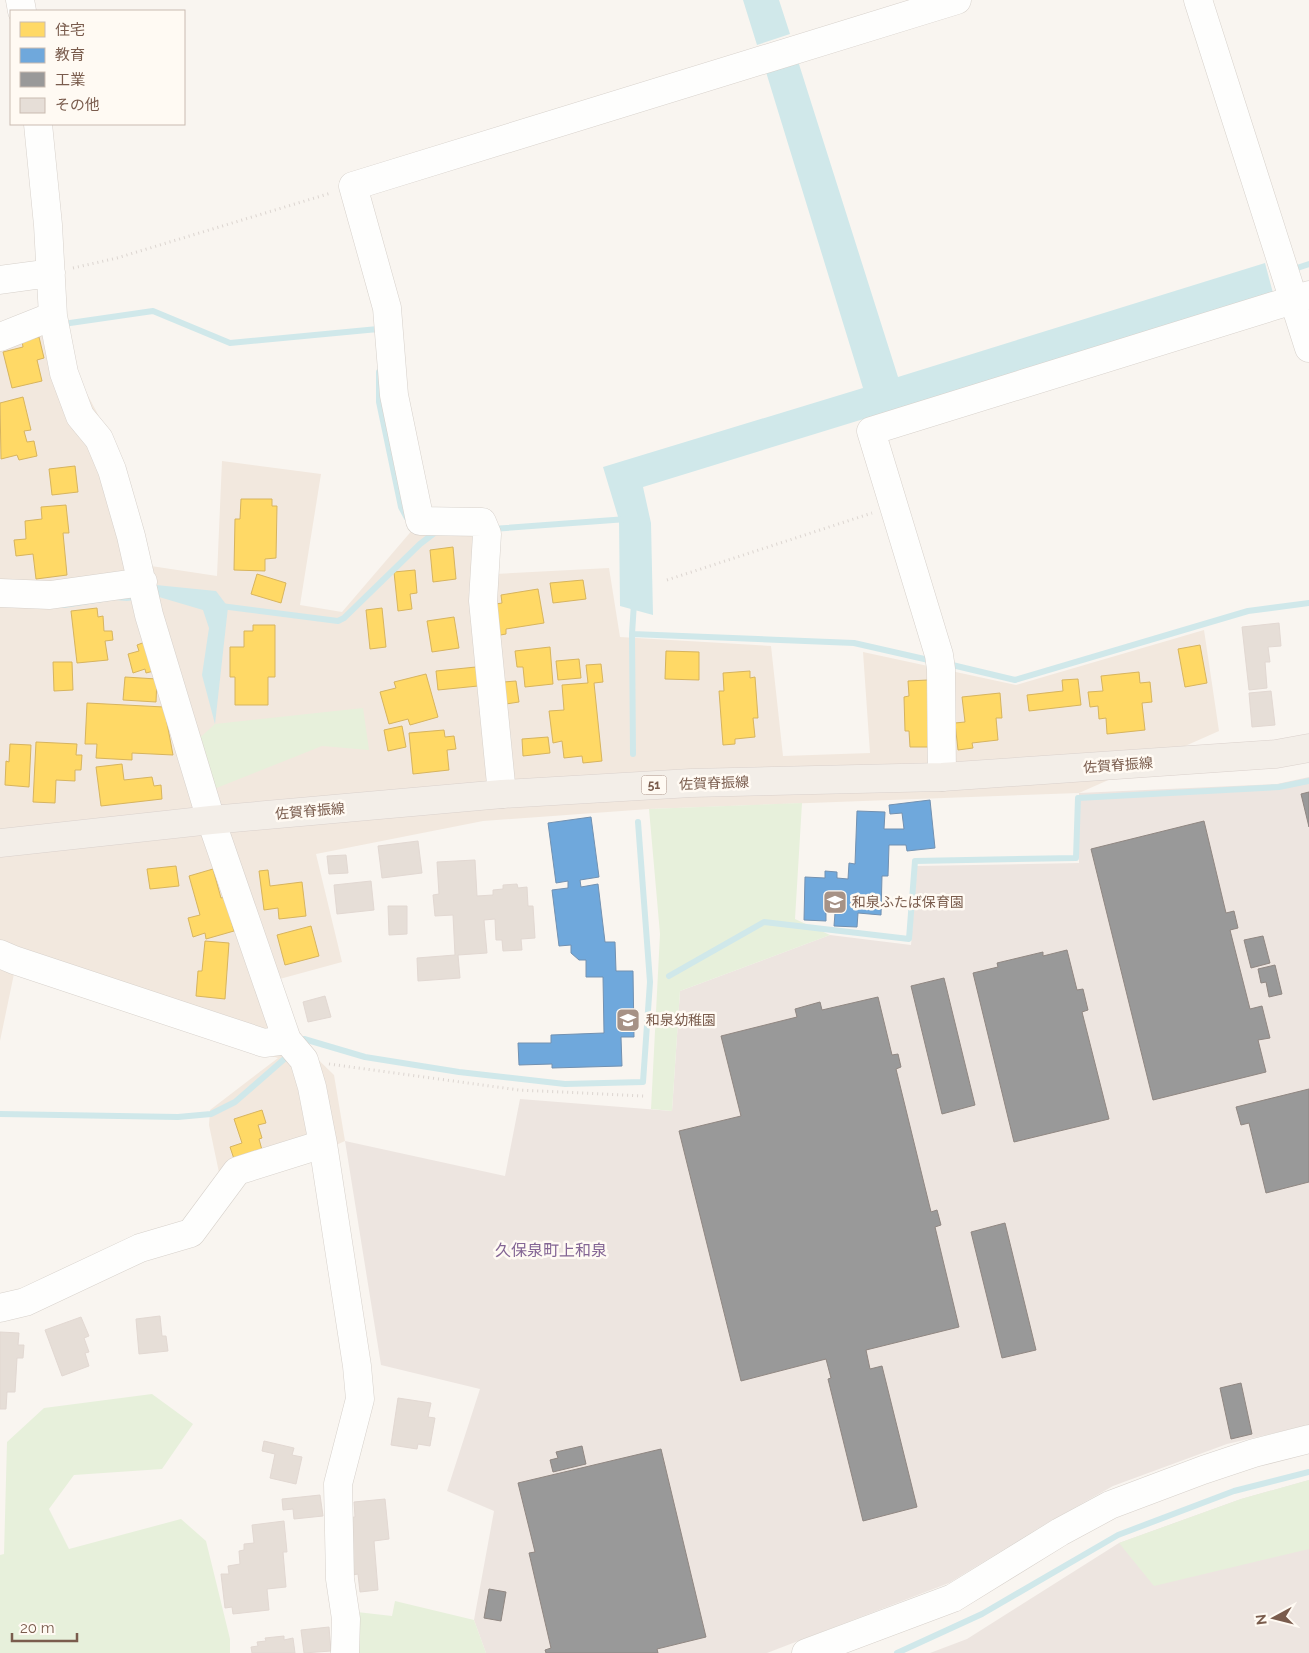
<svg xmlns="http://www.w3.org/2000/svg" width="1309" height="1653" viewBox="0 0 1309 1653" font-family="Raleway,'Noto Sans JP',sans-serif">
<rect width="100%" height="100%" fill="#f9f5f0"/>
<path fill="#f2e8de" d="M 40,313 L 79,379 L 116,448 L 151,566 L 217,576 L 222,461 L 321,474 L 300,605 L 342,612 L 426,514 L 488,514 L 495,574 L 609,568 L 620,637 L 771,646 L 783,756 L 870,753 L 863,652 L 1016,685 L 1204,630 L 1219,731 L 1079,793 L 649,809 L 483,821 L 316,854 L 342,962 L 276,980 L 295,1037 L 334,1075 L 345,1141 L 318,1153 L 221,1182 L 209,1125 L 210,1110 L 278,1058 L 15,969 L 0,1041 L 0,327 Z"/>
<path fill="#ede5e0" d="M 1309,777 L 1309,1425 L 1227,1444 L 1113,1486 L 1042,1526 L 949,1583 L 767,1653 L 486,1653 L 474,1620 L 494,1511 L 447,1491 L 480,1389 L 381,1365 L 345,1141 L 505,1176 L 520,1099 L 672,1111 L 680,991 L 830,935 L 911,945 L 917,866 L 1079,863 L 1079,793 L 1277,784 Z
M 1309,1480 L 1309,1653 L 930,1653 L 967,1639 L 1119,1543 L 1241,1499 Z"/>
<path fill="#e7f0db" d="M 363,708 L 369,750 L 322,746 L 209,791 L 195,742 L 215,724 Z
M 802,803 L 795,919 L 830,935 L 680,991 L 672,1111 L 651,1109 L 660,934 L 649,809 Z
M 152,1394 L 193,1424 L 162,1469 L 74,1475 L 49,1509 L 69,1549 L 181,1519 L 206,1541 L 230,1639 L 230,1653 L 0,1653 L 0,1555 L 4,1554 L 7,1442 L 44,1408 Z
M 1309,1480 L 1309,1549 L 1154,1586 L 1119,1543 L 1241,1499 Z
M 395,1601 L 474,1620 L 486,1653 L 356,1653 L 357,1612 L 392,1616 Z"/>
<path fill="#d0e8ea" d="M 743,0 L 779,0 L 790,34 L 757,45 Z
M 798,61 L 898,377 L 1265,263 L 1273,293 L 643,487 L 651,523 L 653,615 L 620,606 L 619,520 L 603,467 L 863,388 L 766,72 Z
M 156,585 L 216,591 L 228,607 L 215,724 L 202,675 L 209,628 L 203,610 L 159,597 L 127,601 L 115,600 L 65,608 L 0,607 L 0,600 Z"/>
<path fill="#ffd966" stroke="#d7b45e" d="M 39,337 L 44,358 L 37,360 L 42,381 L 12,388 L 3,352 L 23,347 L 22,341 Z
M 23,397 L 31,430 L 24,431 L 27,442 L 34,441 L 37,456 L 19,460 L 17,455 L 1,459 L 0,403 Z
M 75,466 L 78,492 L 52,495 L 49,469 Z
M 241,499 L 272,499 L 272,506 L 277,506 L 276,558 L 265,559 L 265,571 L 234,570 L 235,519 L 240,519 Z
M 66,505 L 69,533 L 63,533 L 67,575 L 36,579 L 33,554 L 16,556 L 14,540 L 26,539 L 25,521 L 42,519 L 41,507 Z
M 453,547 L 456,579 L 433,582 L 430,550 Z
M 415,570 L 417,593 L 410,594 L 412,609 L 398,611 L 394,572 Z
M 257,574 L 286,583 L 281,603 L 251,594 Z
M 583,580 L 586,599 L 553,603 L 550,583 Z
M 538,589 L 544,623 L 506,629 L 506,634 L 495,636 L 490,605 L 502,603 L 501,595 Z
M 97,608 L 98,617 L 103,616 L 104,631 L 112,631 L 113,640 L 105,641 L 108,660 L 77,663 L 71,611 Z
M 382,608 L 386,647 L 370,649 L 366,610 Z
M 454,617 L 459,648 L 432,652 L 427,621 Z
M 253,625 L 275,625 L 275,677 L 268,677 L 268,705 L 235,705 L 235,677 L 230,677 L 230,647 L 244,647 L 244,631 L 253,631 Z
M 145,642 L 154,671 L 146,673 L 145,669 L 133,673 L 128,654 L 139,651 L 137,645 Z
M 1200,645 L 1207,683 L 1185,687 L 1178,649 Z
M 550,647 L 553,684 L 525,687 L 523,667 L 517,667 L 515,651 Z
M 666,651 L 699,652 L 699,680 L 665,679 Z
M 579,659 L 581,678 L 558,680 L 556,661 Z
M 53,662 L 72,662 L 73,690 L 54,691 Z
M 601,664 L 603,682 L 594,683 L 602,761 L 583,763 L 582,756 L 564,758 L 562,741 L 553,743 L 549,711 L 564,710 L 562,685 L 588,683 L 586,665 Z
M 476,667 L 478,686 L 438,690 L 436,671 Z
M 750,671 L 750,678 L 755,677 L 758,718 L 753,718 L 755,737 L 735,739 L 735,744 L 723,745 L 719,691 L 724,691 L 723,673 Z
M 1139,672 L 1140,683 L 1150,682 L 1152,702 L 1142,703 L 1145,730 L 1107,734 L 1106,718 L 1099,719 L 1098,706 L 1090,707 L 1088,692 L 1103,691 L 1101,676 Z
M 426,674 L 438,717 L 410,725 L 408,719 L 389,724 L 380,692 L 396,688 L 394,682 Z
M 125,677 L 157,679 L 156,702 L 123,700 Z
M 1078,679 L 1081,705 L 1029,711 L 1027,695 L 1063,691 L 1062,680 Z
M 928,680 L 929,747 L 910,747 L 909,731 L 905,731 L 904,697 L 909,696 L 908,681 Z
M 516,681 L 519,702 L 506,704 L 504,682 Z
M 1000,693 L 1002,718 L 996,718 L 998,740 L 972,743 L 973,748 L 958,750 L 955,723 L 965,722 L 962,697 Z
M 87,703 L 164,707 L 173,755 L 132,753 L 132,760 L 96,758 L 97,744 L 85,744 Z
M 402,726 L 406,747 L 388,751 L 384,730 Z
M 444,730 L 445,737 L 454,736 L 456,749 L 447,750 L 449,770 L 413,774 L 409,733 Z
M 548,737 L 550,753 L 523,756 L 522,739 Z
M 36,742 L 77,744 L 76,755 L 82,755 L 81,770 L 75,770 L 75,781 L 56,780 L 55,803 L 33,802 Z
M 10,744 L 31,745 L 29,787 L 5,785 L 6,761 L 9,762 Z
M 122,764 L 124,780 L 152,777 L 154,786 L 161,785 L 162,799 L 101,806 L 96,767 Z
M 176,866 L 179,886 L 150,889 L 147,869 Z
M 213,869 L 221,898 L 225,897 L 234,931 L 206,939 L 205,933 L 193,937 L 188,918 L 200,915 L 189,876 Z
M 268,870 L 270,886 L 302,882 L 306,916 L 279,919 L 278,908 L 264,910 L 259,871 Z
M 311,926 L 319,956 L 285,965 L 277,935 Z
M 205,941 L 229,943 L 225,999 L 196,996 L 198,971 L 202,971 Z
M 262,1110 L 266,1123 L 258,1125 L 262,1138 L 259,1139 L 262,1150 L 234,1159 L 230,1147 L 242,1143 L 234,1119 Z"/>
<path fill="#6fa8dc" stroke="#7291b1" d="M 930,800 L 935,848 L 907,851 L 906,845 L 889,845 L 888,876 L 882,876 L 881,915 L 858,913 L 857,927 L 834,926 L 835,913 L 826,912 L 826,921 L 804,920 L 805,877 L 825,878 L 825,871 L 837,872 L 837,878 L 848,879 L 849,863 L 855,864 L 857,811 L 885,812 L 884,829 L 904,829 L 902,813 L 890,814 L 889,805 Z
M 591,817 L 599,877 L 580,880 L 581,887 L 598,884 L 605,942 L 615,942 L 616,971 L 633,971 L 634,1037 L 621,1037 L 622,1066 L 552,1068 L 552,1064 L 519,1065 L 518,1043 L 551,1043 L 551,1035 L 604,1033 L 603,977 L 586,977 L 586,960 L 579,960 L 571,953 L 571,945 L 559,946 L 552,890 L 568,888 L 568,881 L 556,883 L 548,823 Z"/>
<path fill="#999" stroke="#908782" d="M 1309,792 L 1309,827 L 1301,794 Z
M 1204,821 L 1226,913 L 1234,911 L 1238,928 L 1230,930 L 1250,1009 L 1262,1006 L 1270,1038 L 1258,1040 L 1266,1072 L 1153,1100 L 1091,849 Z
M 1263,936 L 1270,963 L 1251,968 L 1244,940 Z
M 1067,950 L 1077,990 L 1083,989 L 1088,1010 L 1082,1012 L 1109,1119 L 1014,1142 L 973,973 L 998,967 L 997,963 L 1043,952 L 1043,956 Z
M 1275,965 L 1282,994 L 1269,997 L 1266,982 L 1261,983 L 1258,969 Z
M 944,978 L 975,1105 L 942,1114 L 911,986 Z
M 878,997 L 892,1055 L 898,1054 L 901,1067 L 896,1069 L 931,1212 L 937,1210 L 941,1225 L 935,1227 L 959,1327 L 866,1350 L 870,1369 L 882,1366 L 917,1507 L 863,1521 L 828,1379 L 831,1378 L 826,1359 L 741,1381 L 679,1131 L 741,1116 L 721,1036 L 797,1017 L 795,1009 L 820,1002 L 822,1010 Z
M 1309,1089 L 1309,1182 L 1266,1193 L 1249,1123 L 1241,1125 L 1236,1107 Z
M 1005,1223 L 1036,1350 L 1002,1358 L 971,1232 Z
M 1241,1383 L 1252,1434 L 1231,1439 L 1220,1388 Z
M 582,1446 L 586,1464 L 553,1472 L 550,1460 L 558,1458 L 556,1452 Z
M 661,1449 L 706,1637 L 657,1649 L 658,1653 L 546,1653 L 545,1650 L 551,1648 L 529,1553 L 535,1552 L 518,1483 Z
M 489,1589 L 506,1592 L 501,1621 L 484,1618 Z"/>
<g fill="none" stroke-linecap="round" stroke-linejoin="round">
<path stroke="#d0e8ea" stroke-width="6" d="M 1291,270 L 1309,264
M 70,323 L 153,311 L 230,343 L 378,329 L 378,332
M 379,372 L 379,402 L 401,507 L 407,518
M 492,529 L 627,519
M 221,606 L 338,621 L 344,618 L 420,544 L 437,531
M 632,634 L 854,643 L 933,661
M 948,664 L 1015,680 L 1248,611 L 1309,603
M 633,754 L 632,634 L 634,603
M 669,976 L 764,922 L 909,939 L 915,861 L 1076,858 L 1078,798 L 1279,787 L 1309,781
M 299,1045 L 304,1039 L 365,1057 L 459,1072 L 565,1084 L 643,1082 L 650,982 L 638,822
M 0,1114 L 178,1117 L 211,1114 L 235,1102 L 290,1054
M 897,1653 L 982,1614 L 1118,1535 L 1234,1491 L 1309,1472"/>
</g>
<path fill="#e6ded7" stroke="#e2d8d2" d="M 1279,623 L 1281,646 L 1268,647 L 1270,662 L 1265,662 L 1267,688 L 1249,690 L 1242,627 Z
M 1271,691 L 1275,725 L 1252,727 L 1249,693 Z
M 418,841 L 422,873 L 382,878 L 378,846 Z
M 346,855 L 348,873 L 329,874 L 327,856 Z
M 475,860 L 477,896 L 493,895 L 493,890 L 503,889 L 503,885 L 517,884 L 518,888 L 527,887 L 528,906 L 533,906 L 535,938 L 521,939 L 522,950 L 503,951 L 502,940 L 496,940 L 495,919 L 484,920 L 487,953 L 458,955 L 460,978 L 418,981 L 417,958 L 455,955 L 453,915 L 435,916 L 433,895 L 439,894 L 437,862 Z
M 371,881 L 374,910 L 337,914 L 334,885 Z
M 388,906 L 407,906 L 407,934 L 389,935 Z
M 325,996 L 331,1017 L 308,1022 L 303,1002 Z
M 160,1316 L 162,1336 L 166,1336 L 168,1351 L 139,1354 L 136,1319 Z
M 81,1317 L 89,1336 L 84,1338 L 89,1352 L 85,1353 L 89,1366 L 62,1376 L 45,1330 Z
M 0,1332 L 19,1333 L 18,1345 L 24,1345 L 23,1358 L 17,1358 L 15,1392 L 7,1392 L 6,1409 L 0,1409 Z
M 398,1398 L 431,1403 L 428,1417 L 435,1418 L 430,1446 L 418,1444 L 417,1449 L 391,1445 Z
M 264,1441 L 294,1448 L 292,1455 L 302,1457 L 296,1484 L 270,1478 L 275,1454 L 262,1451 Z
M 320,1495 L 323,1516 L 294,1519 L 293,1509 L 283,1510 L 282,1499 Z
M 385,1499 L 389,1539 L 374,1541 L 378,1590 L 360,1592 L 358,1574 L 352,1575 L 346,1518 L 355,1517 L 354,1502 Z
M 284,1521 L 287,1552 L 283,1552 L 286,1587 L 267,1589 L 269,1610 L 233,1614 L 232,1607 L 225,1608 L 221,1574 L 229,1574 L 228,1566 L 240,1564 L 239,1551 L 244,1550 L 244,1544 L 254,1543 L 252,1525 Z
M 329,1627 L 331,1651 L 304,1653 L 301,1630 Z
M 284,1636 L 284,1640 L 293,1638 L 295,1653 L 252,1653 L 251,1647 L 258,1646 L 257,1642 L 266,1641 L 265,1638 Z"/>
<g fill="none" stroke-linecap="round" stroke-linejoin="round">
<g stroke="#d7d1cb" stroke-width="29">
<path id="minor" d="M 20,0 L 22,11
M 1198,0 L 1309,348
M 38,124 L 48,225 L 53,316 L 64,373 L 80,416 L 99,439 L 112,470 L 131,536 L 149,615 L 211,820 L 287,1040 L 304,1060 L 312,1087 L 323,1144 L 357,1366 L 360,1399 L 338,1484 L 340,1579 L 346,1619 L 345,1653
M 0,280 L 51,273
M 0,337 L 53,316
M 0,593 L 50,595 L 143,582
M 942,777 L 941,669 L 939,655 L 871,431 L 1309,295
M 502,794 L 483,601 L 487,534 L 482,522 L 420,521 L 394,395 L 387,308 L 353,186 L 957,0
M 0,954 L 14,960 L 264,1043 L 287,1040
M 0,1308 L 25,1302 L 140,1248 L 191,1233 L 237,1171 L 323,1144
M 806,1653 L 953,1598 L 1060,1532 L 1110,1505 L 1203,1470 L 1254,1453 L 1309,1439"/>
</g>
<g stroke="#dad1cc" stroke-width="29">
<path id="major" d="M 0,843 L 211,820 L 502,794 L 691,783 L 942,777 L 1276,754 L 1309,748"/>
</g>
<path stroke="#dcd5d0" stroke-width="3" stroke-dasharray="1 4" stroke-linecap="butt" d="M 73,268 L 117,258 L 331,193
M 667,580 L 872,513
M 329,1064 L 519,1090 L 644,1096"/>
<use href="#minor" stroke="#fefefd" stroke-width="28"/>
<use href="#major" stroke="#f3eee8" stroke-width="28"/>
</g>
<defs>
<g id="school-square" transform="scale(1.25)"><rect x="-9" y="-9" width="18" height="18" rx="4" fill="#a69286" stroke="#fffaf3"/><path d="M0-5L7-2L0 1L-7-2ZM-4 1L0 2.5L4 1V4Q0 6-4 4Z" fill="#fff"/></g>
</defs>
<g fill-rule="evenodd">
<use href="#school-square" x="835" y="902"/>
<use href="#school-square" x="628" y="1020"/>
</g>
<g text-anchor="middle" dominant-baseline="central" stroke-width="5" stroke-linejoin="round" paint-order="stroke">
<rect fill="#fffaf3" stroke="#a28b7f" stroke-width="1" x="641.5" y="775.5" width="25" height="19" rx="4"/>
<g font-size="12" font-weight="bold" fill="#7a5c4d">
<text x="654" y="785">51</text>
</g>
<g font-size="14" fill="#7a5c4d" stroke="#fffaf3">
<text transform="translate(1118 765) rotate(-4)">佐賀脊振線</text>
<text transform="translate(714 783) rotate(-2)">佐賀脊振線</text>
<text transform="translate(310 811) rotate(-5)">佐賀脊振線</text>
</g>
<g font-size="14" fill="#7a5c4d" stroke="#fffaf3" text-anchor="start">
<text x="852" y="902">和泉ふたば保育園</text>
<text x="646" y="1020">和泉幼稚園</text>
</g>
<g font-size="16" fill="#846695" stroke="#fffaf3">
<text x="551" y="1250">久保泉町上和泉</text>
</g>
</g>
<rect x="10" y="10" width="175" height="115" fill="#fffaf3" stroke="#cabbb1"/>
<rect x="20" y="22" width="25" height="15" fill="#ffd966" stroke="#cabbb1"/>
<text x="55" y="35" font-size="15" fill="#7a5c4d">住宅</text>
<rect x="20" y="48" width="25" height="15" fill="#6fa8dc" stroke="#cabbb1"/>
<text x="55" y="60" font-size="15" fill="#7a5c4d">教育</text>
<rect x="20" y="72" width="25" height="15" fill="#999999" stroke="#cabbb1"/>
<text x="55" y="85" font-size="15" fill="#7a5c4d">工業</text>
<rect x="20" y="98" width="25" height="15" fill="#e6ded7" stroke="#cabbb1"/>
<text x="55" y="110" font-size="15" fill="#7a5c4d">その他</text>
<g transform="translate(1274 1618) rotate(263)" stroke="#fffaf3" stroke-width="4" paint-order="stroke">
<path d="M0-4L9 19L0 12L-9 19Z" fill="#7a5c4d"/>
<text y="-8" font-size="14" font-weight="bold" text-anchor="middle" fill="#7a5c4d">N</text>
</g>
<path d="M12 1633v8h65v-8" fill="none" stroke="#7a5c4d" stroke-width="2.5"/>
<text x="20" y="1633" font-size="15" fill="#7a5c4d" stroke="#fffaf3" stroke-width="4" paint-order="stroke">20 m</text>
</svg>
